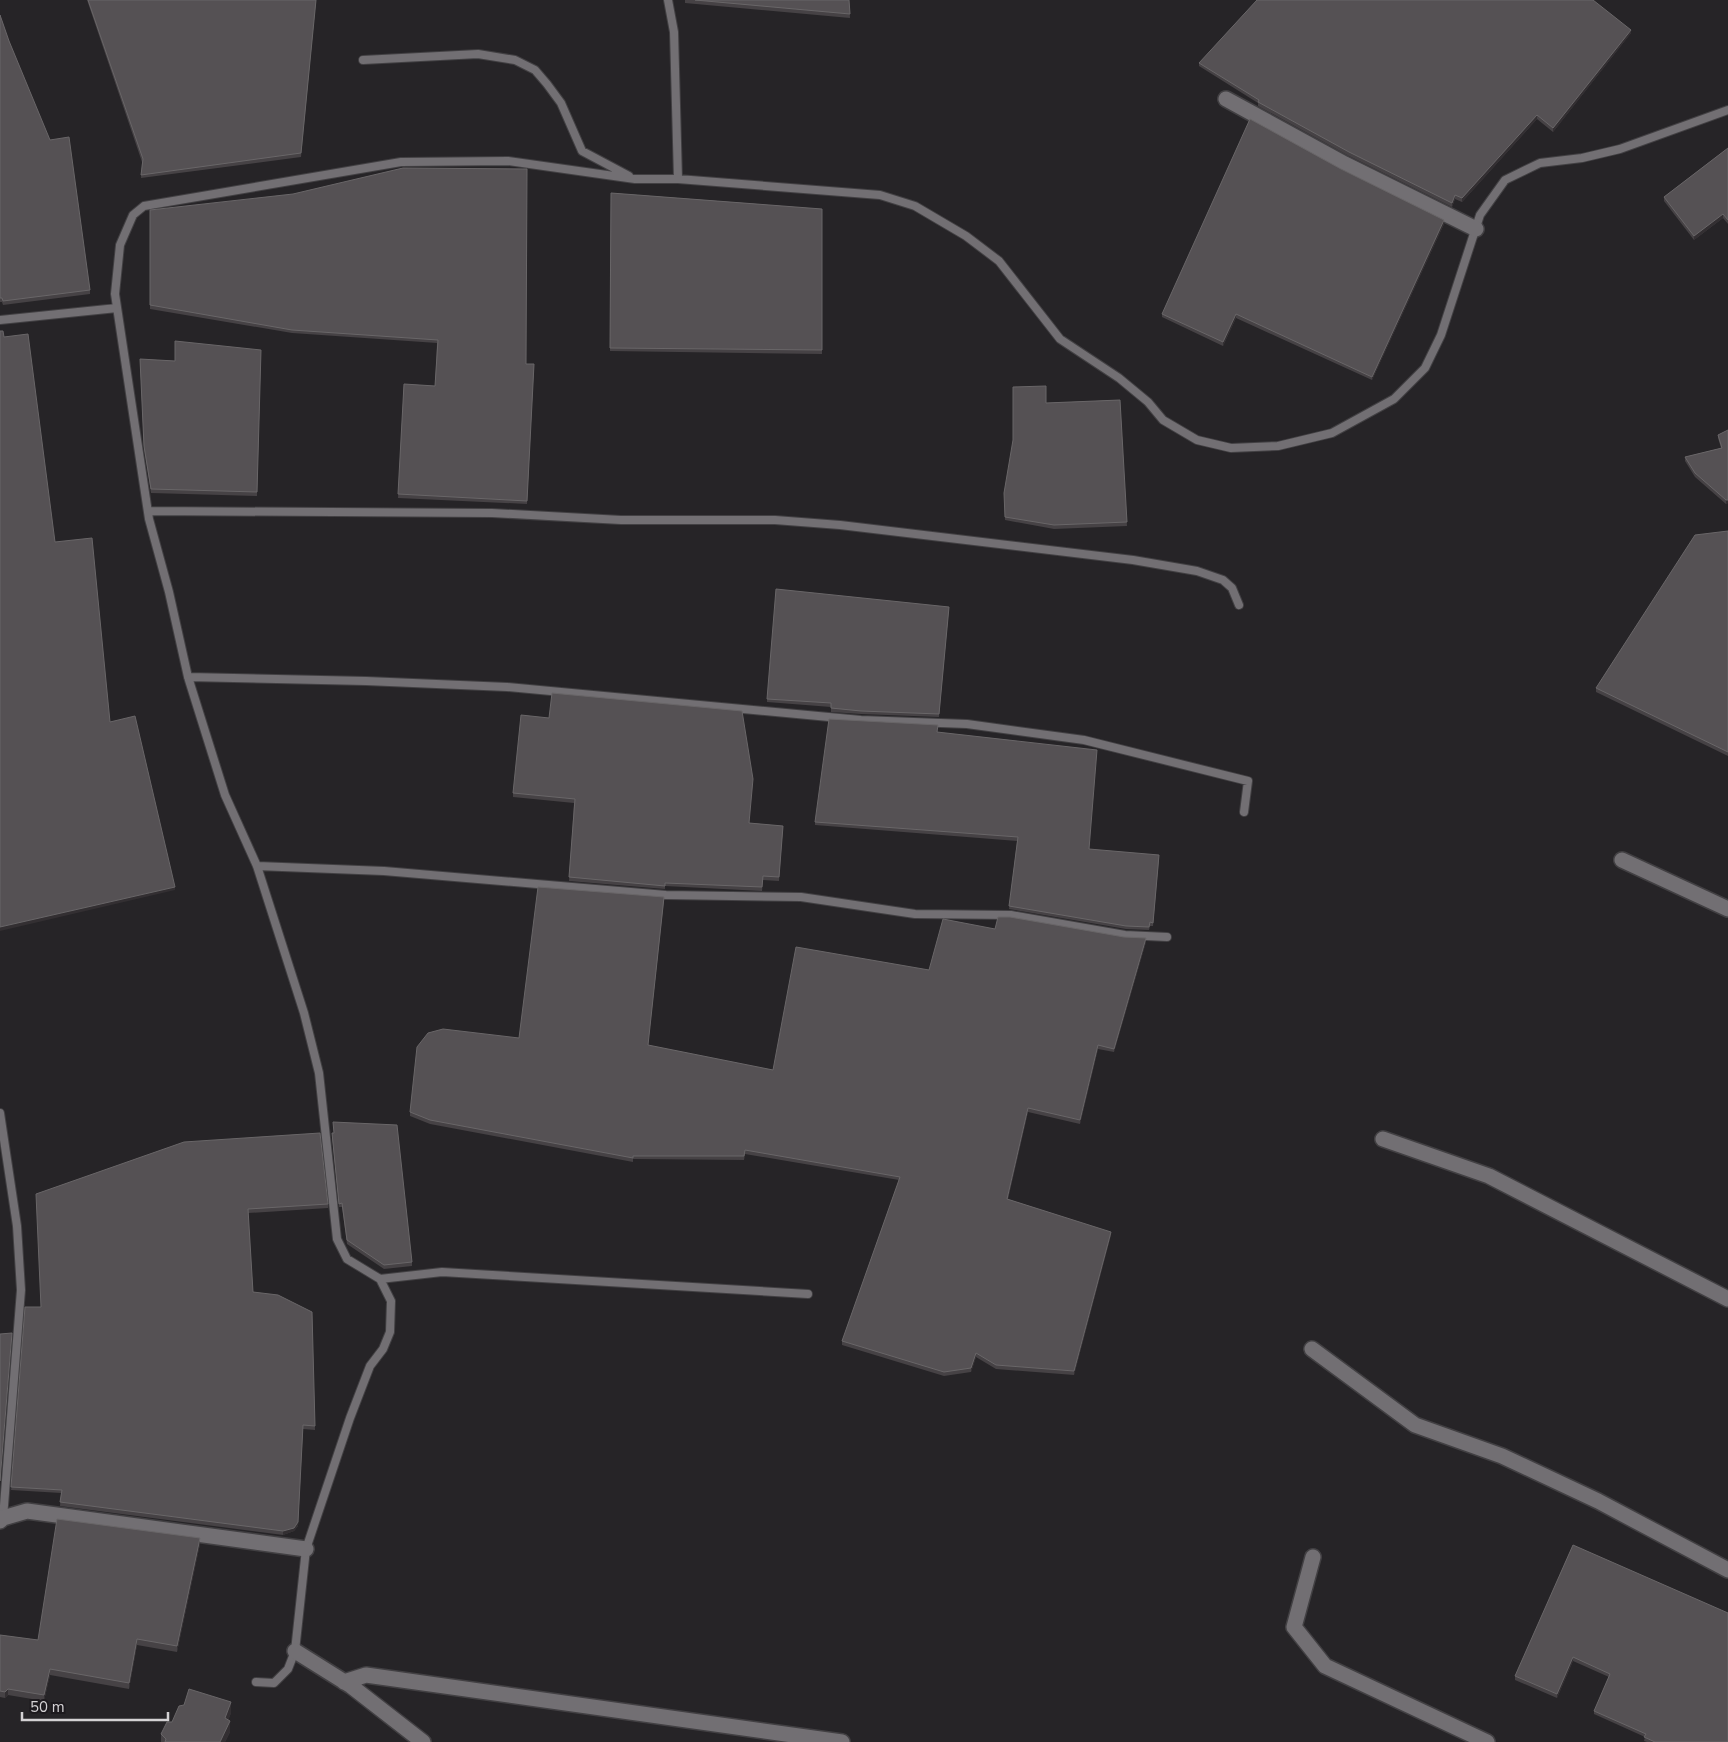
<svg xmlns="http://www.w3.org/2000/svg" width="1728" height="1742" viewBox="0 0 1728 1742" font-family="'Nunito Sans',sans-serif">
<rect width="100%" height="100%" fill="#262427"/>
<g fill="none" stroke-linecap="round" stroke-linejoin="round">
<g stroke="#424043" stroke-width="10">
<path id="lane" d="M 668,0 L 674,32 L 678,179
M 363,60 L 478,54 L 515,60 L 535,70 L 547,84 L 561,103 L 582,151 L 629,176
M 0,320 L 117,308
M 148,511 L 492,513 L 621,520 L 775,520 L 840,525 L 1133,560 L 1197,571 L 1223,580 L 1232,588 L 1239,605
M 188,677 L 366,681 L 507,687 L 861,720 L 967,724 L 1084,740 L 1248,781 L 1244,812
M 257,866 L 384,871 L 666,895 L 801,897 L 915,914 L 1011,915 L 1125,935 L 1167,937
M 0,1113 L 17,1226 L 21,1290 L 3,1518
M 380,1279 L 442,1272 L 808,1294
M 256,1682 L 274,1683 L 288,1669 L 295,1651 L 306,1549 L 350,1418 L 370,1366 L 383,1349 L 390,1332 L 391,1301 L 380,1279 L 347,1259 L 337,1239 L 319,1073 L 304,1013 L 257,866 L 225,795 L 188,677 L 169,592 L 149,519 L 115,294 L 120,245 L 133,215 L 144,206 L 401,162 L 508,161 L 635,179 L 678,179 L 880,195 L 915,206 L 966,236 L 999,261 L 1060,339 L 1119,378 L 1148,402 L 1163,420 L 1197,440 L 1231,448 L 1278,446 L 1332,433 L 1394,399 L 1425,368 L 1441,335 L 1480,215 L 1505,180 L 1540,163 L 1582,158 L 1620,149 L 1728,110"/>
</g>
<g stroke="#424043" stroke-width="18">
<path id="street" d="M 1226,99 L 1345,164 L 1476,229
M 1622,860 L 1728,909
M 1383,1139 L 1489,1176 L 1728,1299
M 1312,1349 L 1415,1425 L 1502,1456 L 1598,1501 L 1728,1570
M 0,1521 L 3,1518 L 27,1511 L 306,1549
M 1313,1557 L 1294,1627 L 1325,1666 L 1487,1742
M 295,1651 L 351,1686 L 423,1742
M 344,1682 L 366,1675 L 842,1742"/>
</g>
<use href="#lane" stroke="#726f73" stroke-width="8"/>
<use href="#street" stroke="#726f73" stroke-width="15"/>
</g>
<path fill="#464245" d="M 87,0 L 316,0 L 301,157 L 141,178 L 142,162 Z
M 685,0 L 849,0 L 850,18 L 685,3 Z
M 0,15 L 90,290 L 90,294 L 3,305 L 2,302 L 0,302 Z
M 1631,33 L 1553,132 L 1537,119 L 1462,202 L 1455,199 L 1452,207 L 1349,156 L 1258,106 L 1258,103 L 1199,66 L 1199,63 Z
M 1728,148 L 1728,224 L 1723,218 L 1694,240 L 1664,201 L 1664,197 Z
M 1341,169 L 1444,224 L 1372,380 L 1236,318 L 1223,346 L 1162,317 L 1162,314 Z
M 611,193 L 822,209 L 822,354 L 610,351 Z
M 150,210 L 526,364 L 534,364 L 527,504 L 398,498 L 404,384 L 435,386 L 437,343 L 292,333 L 150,309 Z
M 261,350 L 257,496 L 151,493 L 144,450 L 140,359 L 175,361 Z
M 1120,400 L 1127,526 L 1054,529 L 1005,520 L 1004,493 L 1046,403 Z
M 1728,430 L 1728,503 L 1726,504 L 1695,477 L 1685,461 L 1685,457 L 1721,448 L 1718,438 L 1718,435 Z
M 1728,531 L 1728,756 L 1596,692 L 1596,688 Z
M 949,607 L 939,717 L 861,714 L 831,712 L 831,707 L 767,702 L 767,699 Z
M 549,718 L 750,823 L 783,826 L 779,881 L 763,880 L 762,891 L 665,886 L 665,889 L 569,881 L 574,803 L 513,797 L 513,793 Z
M 938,732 L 1089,849 L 1159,858 L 1153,926 L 1150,926 L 1149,930 L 1126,929 L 1009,909 L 1017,841 L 815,825 L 815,822 Z
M 664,900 L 648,1045 L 773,1070 L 995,929 L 1146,942 L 1114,1052 L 1098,1049 L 1080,1124 L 1028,1112 L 1008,1199 L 1111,1235 L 1074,1375 L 996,1369 L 976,1357 L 971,1372 L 944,1376 L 842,1345 L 842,1341 L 899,1180 L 745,1154 L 744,1160 L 633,1159 L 633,1162 L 430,1124 L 410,1116 L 410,1112 L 519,1038 Z
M 333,1122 L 412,1262 L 412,1266 L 384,1269 L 347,1244 L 342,1207 L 339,1207 L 332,1136 L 332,1133 L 334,1133 Z
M 184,1142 L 328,1204 L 328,1208 L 248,1213 L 253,1292 L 312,1312 L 315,1430 L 303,1429 L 298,1526 L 294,1531 L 283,1535 L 60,1506 L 61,1493 L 11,1490 L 41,1307 Z
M 200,1544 L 177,1652 L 137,1645 L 129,1689 L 50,1675 L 44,1701 L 8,1695 L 5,1698 L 0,1697 L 0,1635 L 38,1640 Z
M 1573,1545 L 1728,1742 L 1647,1742 L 1644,1741 L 1645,1737 L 1594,1714 L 1594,1711 L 1609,1677 L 1573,1661 L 1557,1698 L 1515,1680 L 1515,1676 Z
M 231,1713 L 228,1720 L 230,1732 L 225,1742 L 161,1742 L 161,1734 L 172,1722 Z"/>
<path fill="#332f32" d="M 1631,30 L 1631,33 L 1553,132 L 1553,128 Z
M 1537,115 L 1537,119 L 1462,202 L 1462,198 Z
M 1455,195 L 1455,199 L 1452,207 L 1452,203 Z
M 1723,214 L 1723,218 L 1694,240 L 1694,236 Z
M 1444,220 L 1444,224 L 1372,380 L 1372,377 Z
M 1236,314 L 1236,318 L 1223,346 L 1223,342 Z
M 1726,500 L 1728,500 L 1728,503 L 1726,504 Z
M 175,887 L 175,890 L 0,931 L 0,927 Z
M 1146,938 L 1146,942 L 1114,1052 L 1114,1049 Z
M 1098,1045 L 1098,1049 L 1080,1124 L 1080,1120 Z
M 1028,1108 L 1028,1112 L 1007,1202 L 1007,1199 Z
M 1111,1232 L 1111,1235 L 1074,1375 L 1074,1371 Z
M 976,1353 L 976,1357 L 971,1372 L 971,1368 Z
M 303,1425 L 298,1526 L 294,1531 L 283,1535 L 283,1531 Z
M 200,1538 L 200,1544 L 177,1652 L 177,1646 Z
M 137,1639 L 137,1645 L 129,1689 L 129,1683 Z
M 1573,1657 L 1573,1661 L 1557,1698 L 1557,1694 Z
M 50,1669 L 50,1675 L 44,1701 L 44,1695 Z
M 8,1689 L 8,1695 L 5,1698 L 5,1692 Z
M 231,1702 L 231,1713 L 225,1729 L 225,1718 Z
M 230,1721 L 230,1732 L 225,1742 L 220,1742 Z"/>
<path fill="#555154" stroke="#696668" d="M 88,0 L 316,0 L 301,153 L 141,175 L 143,159 Z
M 695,0 L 849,0 L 850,14 Z
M 1257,0 L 1593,0 L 1631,30 L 1553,128 L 1537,115 L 1462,198 L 1455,195 L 1452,203 L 1349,152 L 1258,102 L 1259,100 L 1199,63 Z
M 0,15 L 9,41 L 50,140 L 69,137 L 90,290 L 3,301 L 2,298 L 0,298 Z
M 1250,119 L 1341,169 L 1444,220 L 1372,377 L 1236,314 L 1223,342 L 1162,314 Z
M 1728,148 L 1728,220 L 1723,214 L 1694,236 L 1664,197 Z
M 403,168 L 527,169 L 526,364 L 534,364 L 527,501 L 398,494 L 404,384 L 435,386 L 438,340 L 292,330 L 150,305 L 150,210 L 293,194 Z
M 611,193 L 822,209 L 822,350 L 610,348 Z
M 0,331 L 3,331 L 4,337 L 28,334 L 55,542 L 92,538 L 110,722 L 135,716 L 175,887 L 0,927 Z
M 175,341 L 261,350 L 257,492 L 151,489 L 144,446 L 140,359 L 175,361 Z
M 1046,386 L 1046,403 L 1120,400 L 1127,522 L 1054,525 L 1005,517 L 1004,493 L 1013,440 L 1013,387 Z
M 1728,430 L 1728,500 L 1726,500 L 1695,473 L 1685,457 L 1722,448 L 1718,435 Z
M 1728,531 L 1728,752 L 1596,688 L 1695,535 Z
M 776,589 L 949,607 L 939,714 L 861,711 L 831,708 L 831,703 L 767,699 Z
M 552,693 L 742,711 L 753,779 L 749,823 L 783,826 L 779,877 L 763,876 L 762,887 L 665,883 L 665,886 L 569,877 L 575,799 L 513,793 L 521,715 L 549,718 Z
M 829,719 L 938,725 L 937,732 L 1097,750 L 1089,849 L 1159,855 L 1153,923 L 1150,922 L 1149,927 L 1126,926 L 1009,906 L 1018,837 L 815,822 Z
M 538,887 L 664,897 L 648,1045 L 773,1070 L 796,947 L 929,970 L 943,919 L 995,929 L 998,917 L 1010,917 L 1124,937 L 1146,938 L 1114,1049 L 1098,1045 L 1080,1120 L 1028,1108 L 1007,1199 L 1111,1232 L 1074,1371 L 996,1365 L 976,1353 L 971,1368 L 944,1372 L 842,1341 L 900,1177 L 745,1150 L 744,1156 L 633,1156 L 633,1158 L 430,1120 L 410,1112 L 417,1047 L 428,1033 L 443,1029 L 519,1038 Z
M 333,1122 L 397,1125 L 412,1262 L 384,1265 L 347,1240 L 342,1203 L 339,1204 L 332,1133 L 334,1133 Z
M 320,1133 L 328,1204 L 248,1209 L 253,1292 L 278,1295 L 312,1312 L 315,1426 L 303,1425 L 298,1522 L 294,1528 L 283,1531 L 60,1502 L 62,1490 L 11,1487 L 25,1307 L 41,1307 L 36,1194 L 184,1142 Z
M 12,1333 L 0,1481 L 0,1334 Z
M 57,1519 L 200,1538 L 177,1646 L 137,1639 L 129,1683 L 50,1669 L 44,1695 L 8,1689 L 5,1692 L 0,1691 L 0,1635 L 38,1640 Z
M 1573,1545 L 1728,1613 L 1728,1742 L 1655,1742 L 1644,1737 L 1646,1734 L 1594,1711 L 1610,1674 L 1573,1657 L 1557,1694 L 1515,1676 Z
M 189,1689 L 231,1702 L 225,1718 L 230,1721 L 220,1742 L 165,1742 L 166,1739 L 161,1734 L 167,1722 L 172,1722 L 179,1706 L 184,1705 Z"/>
<path d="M22 1712v8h146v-8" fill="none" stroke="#d4d2d4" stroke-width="2.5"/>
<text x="30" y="1712" font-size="15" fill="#d4d2d4" stroke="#1d1a1e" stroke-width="4" paint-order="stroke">50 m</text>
</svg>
